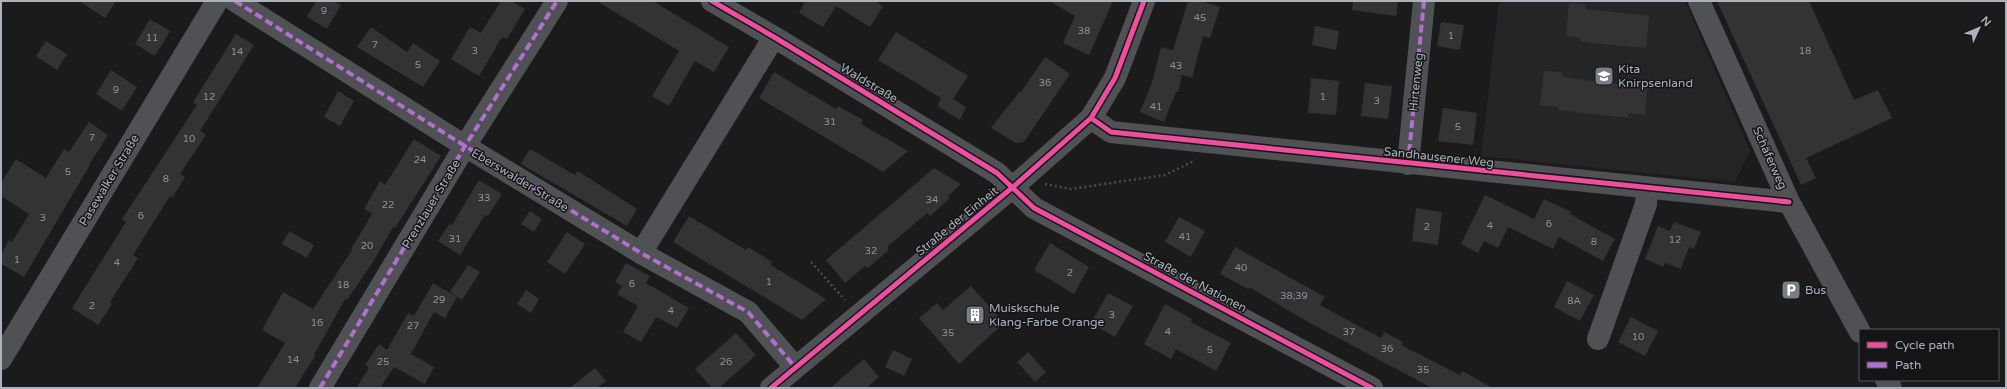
<svg xmlns="http://www.w3.org/2000/svg" width="2007" height="389" viewBox="0 0 2007 389" font-family="'Varela Round',sans-serif">
<rect width="100%" height="100%" fill="#1b1b1c"/>
<path fill="#252528" d="M 1499,1 L 1685,1 L 1750,151 L 1735,182 L 1481,156 Z"/>
<path fill="#333334" d="M 79,1 L 116,1 L 105,18 Z
M 316,1 L 333,1 L 341,5 L 327,29 L 307,17 Z
M 501,1 L 512,1 L 525,9 L 507,39 L 502,37 L 479,76 L 451,59 L 470,27 L 481,33 Z
M 597,1 L 653,1 L 729,47 L 714,72 L 695,61 L 669,106 L 652,96 L 679,51 Z
M 805,1 L 875,1 L 883,6 L 870,27 L 836,6 L 823,27 L 799,13 Z
M 1049,1 L 1113,1 L 1089,55 L 1063,43 L 1075,16 Z
M 1188,1 L 1201,1 L 1220,7 L 1210,38 L 1203,36 L 1192,78 L 1182,75 L 1178,92 L 1176,92 L 1164,122 L 1140,112 L 1152,83 L 1161,47 L 1173,50 Z
M 1353,1 L 1398,1 L 1396,16 L 1352,10 Z
M 1717,1 L 1809,1 L 1854,100 L 1878,90 L 1892,118 L 1806,158 L 1816,178 L 1801,185 Z
M 1569,3 L 1586,4 L 1585,9 L 1649,16 L 1646,48 L 1581,42 L 1581,38 L 1566,36 Z
M 150,19 L 170,31 L 155,56 L 135,44 Z
M 1441,22 L 1464,25 L 1460,50 L 1437,46 Z
M 1315,26 L 1339,31 L 1336,50 L 1312,45 Z
M 371,27 L 407,52 L 413,43 L 440,61 L 423,87 L 357,47 Z
M 896,32 L 968,76 L 953,99 L 966,107 L 960,120 L 937,106 L 941,98 L 878,60 Z
M 236,34 L 254,45 L 200,131 L 206,135 L 180,174 L 185,177 L 172,198 L 170,196 L 133,255 L 138,258 L 110,302 L 112,304 L 98,325 L 72,308 L 126,222 L 122,219 L 197,105 L 193,102 Z
M 46,41 L 67,54 L 57,70 L 36,56 Z
M 1045,57 L 1070,74 L 1024,142 L 1016,143 L 991,128 L 1020,91 L 1021,92 Z
M 111,70 L 137,87 L 122,111 L 96,94 Z
M 1544,71 L 1562,72 L 1563,77 L 1600,82 L 1632,85 L 1632,81 L 1648,83 L 1645,115 L 1629,113 L 1628,118 L 1558,110 L 1558,107 L 1540,105 Z
M 774,72 L 836,109 L 838,106 L 863,120 L 861,124 L 908,151 L 883,172 L 759,98 Z
M 1311,78 L 1339,81 L 1336,115 L 1308,113 Z
M 1365,83 L 1392,86 L 1388,119 L 1361,116 Z
M 338,91 L 354,101 L 340,126 L 324,117 Z
M 1443,108 L 1477,113 L 1473,145 L 1438,141 Z
M 89,122 L 108,135 L 89,165 L 90,165 L 24,277 L 1,264 L 1,254 L 9,240 L 12,242 L 29,214 L 1,196 L 1,183 L 16,159 L 46,178 L 64,149 L 69,152 Z
M 414,139 L 441,156 L 395,228 L 393,227 L 373,262 L 347,300 L 345,299 L 314,355 L 315,356 L 295,388 L 257,388 L 285,343 L 262,330 L 283,292 L 313,309 L 352,250 L 351,249 L 372,214 L 364,209 L 380,181 L 385,185 Z
M 530,149 L 575,175 L 578,171 L 637,209 L 627,226 L 521,164 Z
M 934,168 L 961,184 L 948,196 L 950,198 L 930,216 L 927,213 L 887,247 L 889,250 L 868,268 L 865,266 L 845,283 L 826,260 Z
M 479,180 L 502,194 L 488,216 L 485,215 L 460,255 L 438,241 L 450,223 L 452,225 Z
M 1485,195 L 1534,219 L 1544,199 L 1571,212 L 1570,214 L 1615,239 L 1603,261 L 1559,237 L 1553,249 L 1508,227 L 1498,248 L 1484,241 L 1478,253 L 1461,244 Z
M 1416,208 L 1442,212 L 1438,245 L 1412,241 Z
M 530,211 L 542,219 L 534,232 L 521,224 Z
M 689,216 L 746,250 L 748,247 L 772,262 L 771,265 L 826,299 L 802,320 L 673,242 Z
M 1179,217 L 1205,231 L 1191,257 L 1165,242 Z
M 1674,222 L 1701,232 L 1694,249 L 1689,247 L 1681,269 L 1665,263 L 1663,267 L 1645,259 L 1658,226 L 1670,231 Z
M 289,231 L 314,245 L 307,258 L 282,244 Z
M 567,232 L 585,244 L 565,274 L 547,262 Z
M 1050,243 L 1089,267 L 1074,294 L 1034,270 Z
M 1235,247 L 1325,297 L 1320,305 L 1381,338 L 1384,332 L 1403,342 L 1401,345 L 1460,375 L 1462,371 L 1493,388 L 1432,388 L 1310,323 L 1249,287 L 1248,289 L 1220,274 Z
M 626,263 L 650,276 L 646,283 L 689,308 L 677,328 L 656,317 L 641,342 L 623,332 L 638,306 L 617,294 L 622,286 L 615,282 Z
M 468,265 L 480,272 L 462,300 L 450,292 Z
M 1567,281 L 1594,295 L 1580,321 L 1554,307 Z
M 433,283 L 457,297 L 445,318 L 434,312 L 411,354 L 434,367 L 425,384 L 394,367 L 380,388 L 356,388 L 369,368 L 365,365 L 379,344 L 387,350 L 408,313 L 414,316 Z
M 971,286 L 1004,323 L 959,364 L 919,318 L 937,303 L 943,310 Z
M 526,290 L 539,299 L 531,313 L 517,304 Z
M 1108,293 L 1133,306 L 1115,337 L 1091,323 Z
M 1165,304 L 1192,319 L 1191,322 L 1231,343 L 1216,371 L 1176,349 L 1171,359 L 1144,344 Z
M 1631,317 L 1658,331 L 1645,356 L 1618,342 Z
M 736,333 L 756,355 L 719,388 L 712,388 L 695,369 Z
M 893,350 L 912,359 L 904,376 L 885,367 Z
M 1028,352 L 1046,372 L 1035,382 L 1017,362 Z
M 864,359 L 879,377 L 866,388 L 830,388 Z
M 595,368 L 606,381 L 597,388 L 570,388 Z"/>
<g fill="none" stroke-linecap="round" stroke-linejoin="round">
<path stroke="#4b4c4f" stroke-width="2.5" stroke-dasharray="2 3" stroke-linecap="butt" d="M 1045,184 L 1071,189 L 1165,175 L 1194,161
M 811,262 L 845,300"/>
<path stroke="#4f5155" stroke-width="22" d="M 235,1 L 465,146 L 641,253 L 748,312 L 795,367
M 712,1 L 774,37 L 997,173 L 1034,208 L 1372,388
M 1699,1 L 1789,202 L 1860,332
M 1091,118 L 1111,132 L 1789,202
M 1408,164 L 1424,1
M 641,253 L 774,37
M 1598,339 L 1646,204 L 1647,188
M 1,359 L 217,1
M 1886,380 L 1891,388
M 320,388 L 465,146 L 557,1
M 771,388 L 1013,187 L 1091,118 L 1115,78 L 1144,1"/>
<path stroke="#b36fd0" stroke-width="4" stroke-dasharray="8 4" stroke-linecap="butt" d="M 235,1 L 465,146 L 641,253 L 748,312 L 795,367
M 1408,164 L 1424,1
M 320,388 L 465,146 L 557,1"/>
<g stroke="#151518" stroke-width="8">
<path id="cycleway" d="M 712,1 L 774,37 L 997,173 L 1034,208 L 1372,388
M 1091,118 L 1111,132 L 1789,202
M 771,388 L 1013,187 L 1091,118 L 1115,78 L 1144,1"/>
</g>
<use href="#cycleway" stroke="#ef4d9e" stroke-width="5"/>
</g>
<defs>
<g id="school-square" transform="scale(1)"><rect x="-9" y="-9" width="18" height="18" rx="4" fill="#797d85" stroke="#151518"/><path d="M0-5L7-2L0 1L-7-2ZM-4 1L0 2.5L4 1V4Q0 6-4 4Z" fill="#fff"/></g>
<g id="parking-square" transform="scale(1)"><rect x="-9" y="-9" width="18" height="18" rx="4" fill="#797d85" stroke="#151518"/><path d="M-3.5-5.5H1a3.5 3.5 0 0 1 0 7H-1V5.5H-3.5ZM-1-3.4V-.6H.8a1.4 1.4 0 0 0 0-2.8Z" fill="#fff"/></g>
<g id="building-square" transform="scale(1)"><rect x="-9" y="-9" width="18" height="18" rx="4" fill="#797d85" stroke="#151518"/><path d="M-4-6H4V6H1V3H-1V6H-4ZM-2.5-4.3h1.7v1.8h-1.7ZM.8-4.3h1.7v1.8H.8ZM-2.5-1h1.7V.8h-1.7ZM.8-1h1.7V.8H.8Z" fill="#fff"/></g>
</defs>
<g fill-rule="evenodd">
<use href="#school-square" x="1604" y="76"/>
<use href="#parking-square" x="1791" y="290"/>
<use href="#building-square" x="975" y="315"/>
</g>
<g text-anchor="middle" dominant-baseline="central" stroke-width="3" stroke-linejoin="round" paint-order="stroke">
<g font-size="10" fill="#8e929b">
<text x="324" y="11">9</text>
<text x="1200" y="18">45</text>
<text x="1084" y="31">38</text>
<text x="1451" y="36">1</text>
<text x="152" y="38">11</text>
<text x="375" y="45">7</text>
<text x="475" y="51">3</text>
<text x="1805" y="51">18</text>
<text x="237" y="52">14</text>
<text x="418" y="65">5</text>
<text x="1176" y="66">43</text>
<text x="1045" y="83">36</text>
<text x="116" y="90">9</text>
<text x="209" y="97">12</text>
<text x="1323" y="97">1</text>
<text x="1377" y="101">3</text>
<text x="1156" y="107">41</text>
<text x="830" y="122">31</text>
<text x="1458" y="127">5</text>
<text x="92" y="138">7</text>
<text x="189" y="139">10</text>
<text x="420" y="160">24</text>
<text x="68" y="172">5</text>
<text x="166" y="179">8</text>
<text x="484" y="198">33</text>
<text x="932" y="200">34</text>
<text x="388" y="205">22</text>
<text x="141" y="216">6</text>
<text x="43" y="218">3</text>
<text x="1549" y="224">6</text>
<text x="1490" y="226">4</text>
<text x="1427" y="227">2</text>
<text x="1185" y="237">41</text>
<text x="455" y="239">31</text>
<text x="1675" y="240">12</text>
<text x="1594" y="242">8</text>
<text x="367" y="246">20</text>
<text x="871" y="251">32</text>
<text x="17" y="260">1</text>
<text x="117" y="263">4</text>
<text x="1241" y="268">40</text>
<text x="1070" y="273">2</text>
<text x="769" y="282">1</text>
<text x="632" y="284">6</text>
<text x="343" y="285">18</text>
<text x="1294" y="296">38;39</text>
<text x="439" y="300">29</text>
<text x="1574" y="301">8A</text>
<text x="92" y="306">2</text>
<text x="671" y="311">4</text>
<text x="1112" y="315">3</text>
<text x="317" y="323">16</text>
<text x="413" y="326">27</text>
<text x="1168" y="332">4</text>
<text x="1349" y="332">37</text>
<text x="948" y="333">35</text>
<text x="1638" y="337">10</text>
<text x="1387" y="349">36</text>
<text x="1210" y="350">5</text>
<text x="293" y="360">14</text>
<text x="383" y="362">25</text>
<text x="726" y="362">26</text>
<text x="1423" y="370">35</text>
</g>
<g font-size="12" fill="#acb2bd" stroke="#151518" text-anchor="start">
<text x="1618" y="69">Kita<tspan x="1618" dy="14">Knirpsenland</tspan></text>
<text x="1805" y="290">Bus</text>
<text x="989" y="308">Muiskschule<tspan x="989" dy="14">Klang-Farbe Orange</tspan></text>
</g>
<g font-size="12" fill="#acb2bd" stroke="#151518">
<text transform="translate(1416 82) rotate(-84)">Hirtenweg</text>
<text transform="translate(869 83) rotate(31)">Waldstraße</text>
<text transform="translate(1439 157) rotate(6)">Sandhausener Weg</text>
<text transform="translate(1770 158) rotate(66)">Schäferweg</text>
<text transform="translate(109 180) rotate(-59)">Pasewalker Straße</text>
<text transform="translate(520 180) rotate(31)">Eberswalder Straße</text>
<text transform="translate(431 204) rotate(-59)">Prenzlauer Straße</text>
<text transform="translate(957 221) rotate(-39)">Straße der Einheit</text>
<text transform="translate(1195 282) rotate(28)">Straße der Nationen</text>
</g>
</g>
<rect width="2007" height="389" fill="none" stroke="#acb2bd" stroke-width="4"/>
<rect x="1859" y="329" width="140" height="52" fill="#151518" stroke="#51545a"/>
<rect x="1867" y="342" width="20" height="6" fill="#ef4d9e" stroke="#51545a"/>
<text x="1895" y="349" font-size="12" fill="#acb2bd">Cycle path</text>
<rect x="1867" y="362" width="20" height="6" fill="#b36fd0" stroke="#51545a"/>
<text x="1895" y="369" font-size="12" fill="#acb2bd">Path</text>
<g transform="translate(1979 28) rotate(46)" stroke="#151518" stroke-width="3" paint-order="stroke">
<path d="M0-3L7 15L0 10L-7 15Z" fill="#acb2bd"/>
<text y="-6" font-size="11" font-weight="bold" text-anchor="middle" fill="#acb2bd">N</text>
</g>
</svg>
